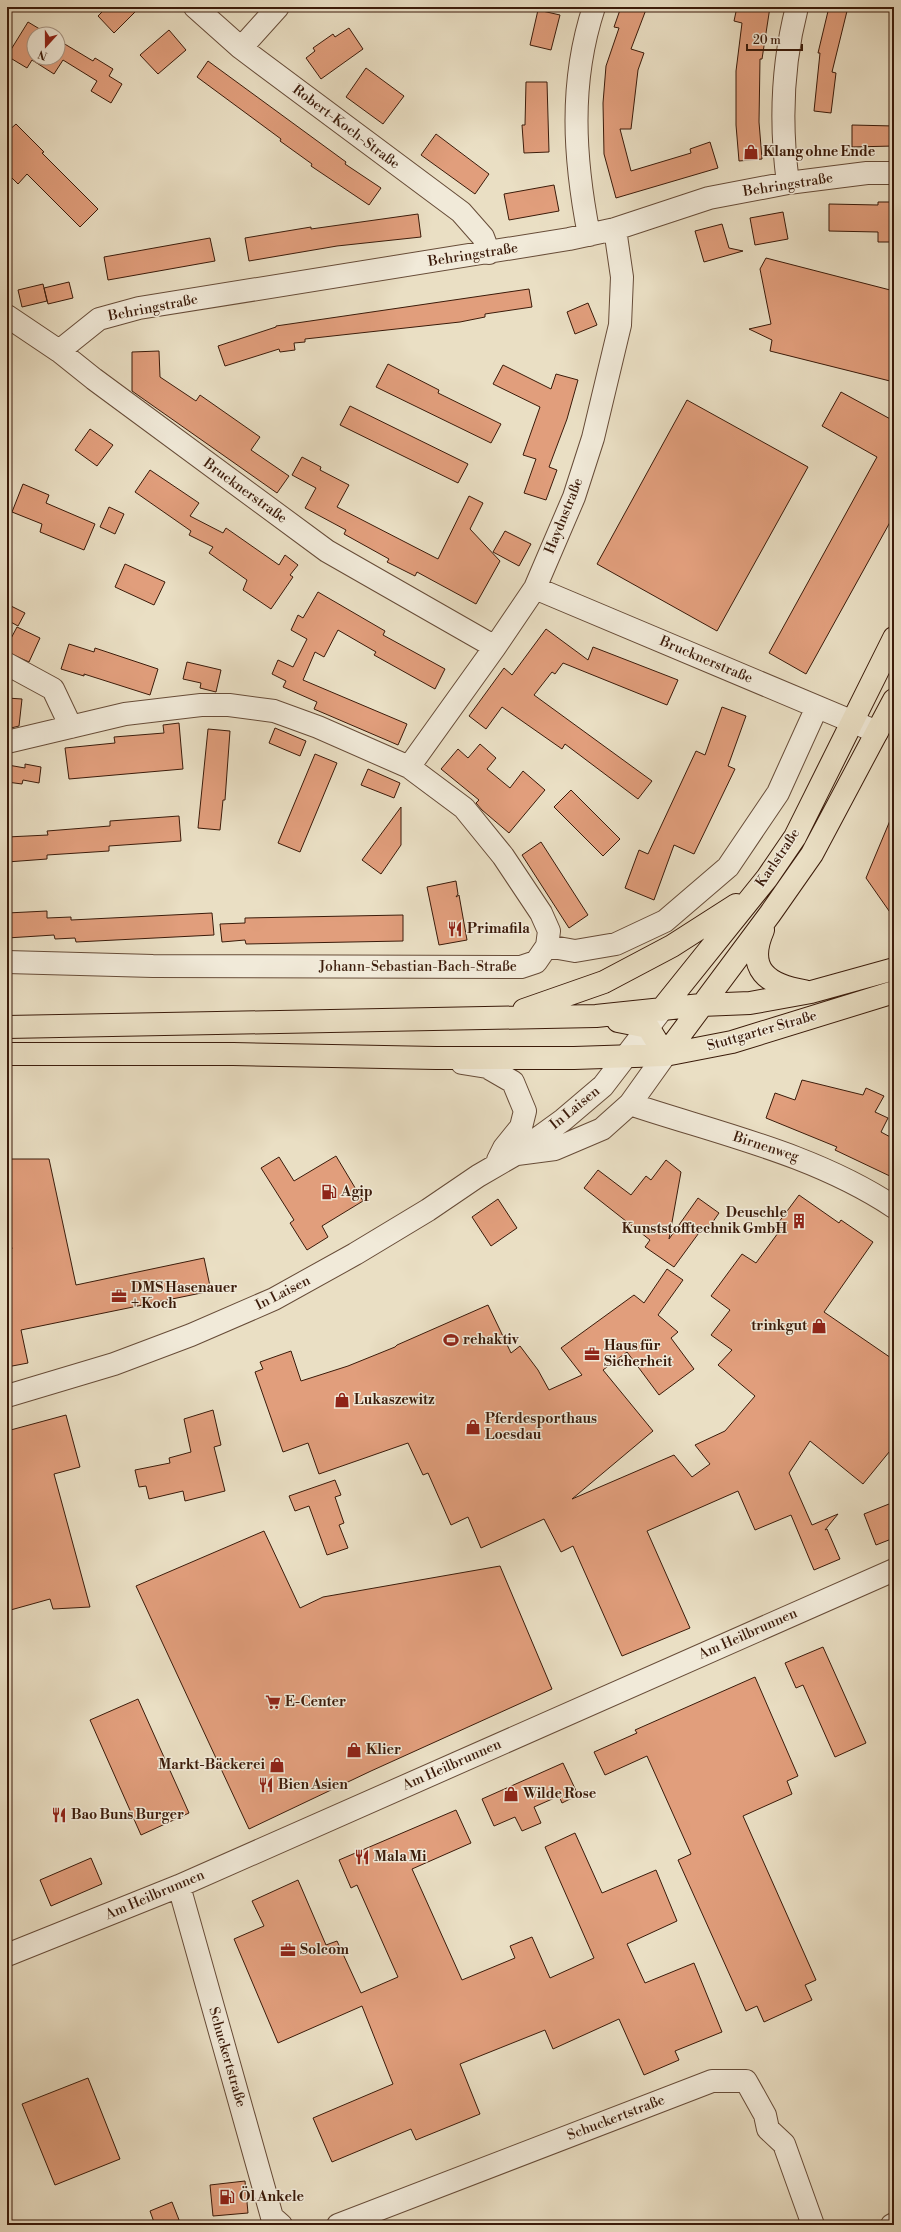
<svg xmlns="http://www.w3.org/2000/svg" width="901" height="2232" viewBox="0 0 901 2232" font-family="'Libre Bodoni',serif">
<rect width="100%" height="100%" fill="#eadfc4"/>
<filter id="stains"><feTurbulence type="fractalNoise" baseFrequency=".005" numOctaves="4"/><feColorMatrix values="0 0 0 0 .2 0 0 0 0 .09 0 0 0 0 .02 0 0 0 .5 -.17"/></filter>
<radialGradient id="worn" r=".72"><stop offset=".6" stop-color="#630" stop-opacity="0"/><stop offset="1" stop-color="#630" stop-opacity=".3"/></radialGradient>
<path fill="#e19e7c" stroke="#3b1b0a" d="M 107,7 L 140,7 L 114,33 L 98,16 Z
M 621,7 L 647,7 L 631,49 L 644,53 L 638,70 L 631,129 L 620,129 L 631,171 L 691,153 L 690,149 L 710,142 L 718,168 L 616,198 L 604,154 L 603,103 L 606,66 L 619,28 L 614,27 Z
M 737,7 L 770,7 L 762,59 L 760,59 L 759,122 L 762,159 L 739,161 L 736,125 L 736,71 L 742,23 L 734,21 Z
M 829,7 L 848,7 L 832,72 L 836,73 L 831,113 L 814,111 L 820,53 L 818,53 Z
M 538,10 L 560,15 L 551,50 L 530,45 Z
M 28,22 L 48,34 L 34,34 L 34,58 L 58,58 L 58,40 L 93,61 L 95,58 L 113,69 L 109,76 L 122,84 L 111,103 L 91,91 L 97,81 L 63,60 L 54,74 L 32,60 L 27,68 L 7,56 Z
M 349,28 L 363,49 L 321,79 L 306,58 L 315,51 L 313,48 L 333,34 L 335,37 Z
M 169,30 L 186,50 L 158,74 L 140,55 Z
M 208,61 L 346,162 L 345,164 L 381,188 L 369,205 L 311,166 L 312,164 L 280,141 L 281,139 L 197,77 Z
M 366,68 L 404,96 L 383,124 L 346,97 Z
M 526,82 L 547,82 L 549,152 L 524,153 L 522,125 L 525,125 Z
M 16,124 L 44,152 L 42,153 L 98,209 L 80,227 L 27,174 L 18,184 L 7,173 L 7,132 Z
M 852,125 L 894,126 L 894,146 L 852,147 Z
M 436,134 L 489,174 L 475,194 L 421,155 Z
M 554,185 L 559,211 L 509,220 L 504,194 Z
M 878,202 L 894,202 L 894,242 L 878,242 L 878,232 L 829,231 L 829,204 L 878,205 Z
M 783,212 L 788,239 L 755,245 L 750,218 Z
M 418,214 L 421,237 L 337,246 L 249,261 L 245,238 L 311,227 L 311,229 Z
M 722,224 L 729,248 L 743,251 L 704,262 L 695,231 Z
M 210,238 L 215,261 L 108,280 L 104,257 Z
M 766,258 L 894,291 L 894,382 L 770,351 L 772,340 L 749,329 L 771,324 L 760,269 Z
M 69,282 L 73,298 L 48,304 L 44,288 Z
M 43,284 L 47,301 L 22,307 L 18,290 Z
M 529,289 L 532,307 L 485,314 L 485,317 L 460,322 L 305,339 L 305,342 L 294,343 L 295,350 L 280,352 L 279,349 L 225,366 L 218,346 L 276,327 L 276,326 Z
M 588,303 L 597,325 L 575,334 L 567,312 Z
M 159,351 L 160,377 L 196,401 L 200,395 L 260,437 L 251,450 L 289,476 L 277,493 L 132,391 L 132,352 Z
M 388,364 L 439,390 L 438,393 L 501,424 L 491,443 L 376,387 Z
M 503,365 L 551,389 L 556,374 L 578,380 L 567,419 L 549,467 L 557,470 L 546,500 L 524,493 L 536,459 L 523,455 L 540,407 L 493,384 Z
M 841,392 L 894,421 L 894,515 L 806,674 L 769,653 L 877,457 L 822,426 Z
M 687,400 L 808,467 L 717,631 L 597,564 Z
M 350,406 L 468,464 L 458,483 L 340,425 Z
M 90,429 L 113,445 L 97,466 L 75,450 Z
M 302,457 L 321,467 L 320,470 L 349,485 L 337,507 L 438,559 L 469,496 L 483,503 L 470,529 L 500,561 L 476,604 L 417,572 L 415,576 L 387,562 L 389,559 L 344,534 L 346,530 L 305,508 L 316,488 L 292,475 Z
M 150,470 L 199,503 L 190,516 L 223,533 L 226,528 L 279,565 L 285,555 L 298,565 L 290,575 L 293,577 L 271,609 L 243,590 L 247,580 L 209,553 L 213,547 L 189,535 L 191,531 L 135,492 Z
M 23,484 L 49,495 L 46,503 L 95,524 L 84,550 L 40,532 L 42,524 L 12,512 Z
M 109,507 L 124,514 L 115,534 L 100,527 Z
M 505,531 L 531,544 L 519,566 L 493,552 Z
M 125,564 L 165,582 L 154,605 L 115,587 Z
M 318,592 L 385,631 L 383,635 L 445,669 L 435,689 L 374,655 L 376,652 L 338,630 L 324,657 L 315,652 L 303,680 L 407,724 L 398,745 L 314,709 L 317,702 L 283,687 L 286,681 L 272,674 L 278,660 L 293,667 L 307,639 L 291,630 L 298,615 L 303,618 Z
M 11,606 L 25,613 L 18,626 L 7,620 L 7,615 Z
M 17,627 L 40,638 L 29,662 L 7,652 L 7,646 Z
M 546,629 L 588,660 L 593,647 L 678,680 L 667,705 L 563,663 L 555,674 L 552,672 L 534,695 L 652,781 L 638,799 L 565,744 L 562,749 L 502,707 L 486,729 L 469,716 L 504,668 L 512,675 Z
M 69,644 L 94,652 L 95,648 L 158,669 L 150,695 L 84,674 L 84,676 L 61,669 Z
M 187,662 L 221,670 L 216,692 L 200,688 L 201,683 L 183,679 Z
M 7,698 L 22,699 L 19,726 L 7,729 Z
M 722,707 L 746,716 L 728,766 L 735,769 L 694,854 L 674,845 L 654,900 L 625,888 L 639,850 L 648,854 L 696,751 L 705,755 Z
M 179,723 L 183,769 L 69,779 L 65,748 L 115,743 L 114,737 L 164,733 L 163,725 Z
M 275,728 L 306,741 L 300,756 L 269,743 Z
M 208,729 L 230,731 L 225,800 L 223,800 L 220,830 L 198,828 Z
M 480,744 L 496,758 L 487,769 L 510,788 L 523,771 L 545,790 L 509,833 L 482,810 L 476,803 L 479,800 L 441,769 L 458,749 L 468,758 Z
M 315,754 L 337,763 L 300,852 L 278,843 Z
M 25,764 L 41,767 L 39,783 L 23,780 L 22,784 L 7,782 L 8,765 L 25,768 Z
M 368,769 L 400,783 L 394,798 L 361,785 Z
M 571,790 L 620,839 L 603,856 L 554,807 Z
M 401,807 L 401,845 L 381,874 L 362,860 Z
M 894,811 L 894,918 L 866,878 Z
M 179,816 L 181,841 L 109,846 L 109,851 L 47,855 L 47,859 L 7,862 L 7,837 L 48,835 L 47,831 L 110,826 L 110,821 Z
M 541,842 L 588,915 L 569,928 L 522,855 Z
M 456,881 L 458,894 L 456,897 L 459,895 L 467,940 L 439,945 L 427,887 Z
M 47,911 L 47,918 L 71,917 L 71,920 L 212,913 L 214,935 L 76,942 L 75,938 L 55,939 L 54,935 L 7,938 L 7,913 Z
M 403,915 L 403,941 L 246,944 L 245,940 L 222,942 L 220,924 L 245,923 L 245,918 Z
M 802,1080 L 863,1095 L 866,1088 L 884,1096 L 875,1112 L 888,1118 L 881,1132 L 894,1139 L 894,1178 L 835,1150 L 837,1147 L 766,1118 L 775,1093 L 795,1100 Z
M 336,1156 L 363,1201 L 322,1226 L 328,1237 L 307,1250 L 290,1223 L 294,1220 L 261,1168 L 279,1157 L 294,1181 Z
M 7,1159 L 49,1159 L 76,1285 L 204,1258 L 211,1291 L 21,1330 L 28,1363 L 7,1367 L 7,1249 L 12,1249 L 7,1224 Z
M 666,1160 L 681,1172 L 669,1239 L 698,1198 L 719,1213 L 705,1233 L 701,1230 L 674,1267 L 645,1247 L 650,1240 L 584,1188 L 598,1170 L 631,1195 L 646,1176 L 651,1180 Z
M 799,1195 L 839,1223 L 841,1220 L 873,1242 L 824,1312 L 894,1360 L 894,1446 L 863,1484 L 810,1441 L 789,1473 L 812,1525 L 838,1514 L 825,1530 L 827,1529 L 840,1559 L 814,1570 L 791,1515 L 755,1530 L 738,1491 L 647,1531 L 690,1628 L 622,1656 L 573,1546 L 561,1552 L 544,1519 L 481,1548 L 468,1517 L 451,1525 L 428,1473 L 423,1475 L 408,1443 L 319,1474 L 308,1443 L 283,1452 L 255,1372 L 263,1369 L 260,1362 L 291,1351 L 301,1381 L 348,1366 L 395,1347 L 397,1345 L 488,1305 L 511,1353 L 520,1346 L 538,1370 L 549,1390 L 582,1375 L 561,1348 L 634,1295 L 644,1303 L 667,1269 L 683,1280 L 658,1315 L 678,1332 L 671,1338 L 694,1369 L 659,1395 L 627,1352 L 603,1370 L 653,1431 L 572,1499 L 674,1455 L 692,1477 L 710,1464 L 695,1445 L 725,1431 L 755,1396 L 718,1365 L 732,1350 L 711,1335 L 730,1310 L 711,1296 L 742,1254 L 756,1263 L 778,1233 L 773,1230 Z
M 498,1199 L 517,1228 L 491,1246 L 472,1217 Z
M 213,1410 L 221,1445 L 214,1447 L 225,1491 L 185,1501 L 183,1491 L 149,1499 L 146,1486 L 139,1487 L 135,1470 L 170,1463 L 169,1458 L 191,1452 L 184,1419 Z
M 66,1415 L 80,1467 L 54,1474 L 90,1607 L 53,1609 L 50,1599 L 7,1611 L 7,1431 Z
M 335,1480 L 341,1495 L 335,1497 L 344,1523 L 339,1525 L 348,1548 L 327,1555 L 309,1506 L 295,1511 L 289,1496 Z
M 894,1502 L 894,1538 L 876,1545 L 864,1514 Z
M 264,1531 L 300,1608 L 323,1597 L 500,1566 L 552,1689 L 371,1771 L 249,1829 L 136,1586 Z
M 823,1647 L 866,1743 L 835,1757 L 803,1685 L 796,1688 L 785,1663 Z
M 755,1677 L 798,1776 L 787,1781 L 792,1794 L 743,1816 L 816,1980 L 805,1985 L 812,2000 L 764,2022 L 757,2006 L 746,2011 L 678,1860 L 691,1854 L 647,1756 L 605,1775 L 594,1752 L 637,1733 L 635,1730 Z
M 138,1699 L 189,1813 L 141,1835 L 90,1720 Z
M 563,1763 L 578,1795 L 562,1803 L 559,1796 L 534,1807 L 541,1823 L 522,1831 L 515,1817 L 494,1826 L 482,1799 Z
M 456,1810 L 471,1843 L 412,1869 L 462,1980 L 515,1958 L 510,1946 L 532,1937 L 550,1978 L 594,1958 L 545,1847 L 575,1833 L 602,1893 L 656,1870 L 677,1921 L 627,1944 L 645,1983 L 694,1963 L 722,2032 L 675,2051 L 679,2060 L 644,2075 L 619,2019 L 553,2049 L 545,2030 L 460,2064 L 480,2114 L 416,2140 L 411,2129 L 332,2162 L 313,2118 L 393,2084 L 362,2006 L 278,2043 L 234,1939 L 264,1926 L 252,1901 L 298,1880 L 326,1945 L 337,1941 L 361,1993 L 398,1977 L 357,1885 L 351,1888 L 339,1860 Z
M 91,1858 L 102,1884 L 51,1906 L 40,1880 Z
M 88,2078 L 120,2159 L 55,2185 L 22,2104 Z
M 245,2181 L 248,2213 L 213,2216 L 210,2185 Z
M 172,2202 L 181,2225 L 155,2225 L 150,2211 Z"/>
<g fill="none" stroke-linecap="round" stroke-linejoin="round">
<g stroke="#674c38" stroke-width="24">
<path id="minor" d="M 195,7 L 241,48 L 461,212 L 483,237 L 489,253
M 241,48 L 278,7
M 788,183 C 780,124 782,65 797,7
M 589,235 C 574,158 569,83 594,7
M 7,316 L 59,351 L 94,379 L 327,551 L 495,647
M 59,351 L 99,319 L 139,308 L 569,239 L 615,229 L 709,198 L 788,183 L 867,173 L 894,173
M 535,588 L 877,732
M 7,664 L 53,689 L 71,727
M 7,742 L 125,714 L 201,705 L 229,705 L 274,711 L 318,727 L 409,767 L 464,808 L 503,856 L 541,913 L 549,931 L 547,946 L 536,962 L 521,967 L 153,966 L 7,962
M 409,767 L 495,647 L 535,588 L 574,497 L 593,438 L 620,325 L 622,277 L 615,229
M 547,946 L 575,951 L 616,944 L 665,921 L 728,867 L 778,793 L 817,707
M 462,1063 L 487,1067 L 513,1082 L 525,1111 L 521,1127 L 504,1148 L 498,1160
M 630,1104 C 720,1134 814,1154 894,1207
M 517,1154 L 555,1149 L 602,1129 L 630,1104 L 665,1055
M 7,1396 L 114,1364 L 191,1335 L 274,1299 L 355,1254 L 428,1210 L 478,1176 L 516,1154 L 563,1120 L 603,1086 L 659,1013
M 179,1886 L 272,2217 L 281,2225
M 7,1955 L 179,1886 L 894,1570
M 338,2225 L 712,2081 L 746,2081 L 765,2115 L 768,2129 L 784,2144 L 813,2225
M 892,2225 L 894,2224"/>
</g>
<g stroke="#3b1b0a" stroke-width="24">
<path id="major" d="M 763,930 C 746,969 767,985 804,991
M 524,1010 L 604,982 L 672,946 L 736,905
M 661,1010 L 767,878 L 795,837 L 894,638
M 618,1021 L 648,1027 L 665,1055
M 7,1027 L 596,1016 L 701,1005 L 750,1003 L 811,992 L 894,969
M 7,1054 L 233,1054 L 436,1058 L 574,1058 L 665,1055 L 732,1042 L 894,992
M 665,1055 L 770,914 L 812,854 L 894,700"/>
</g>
<use href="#minor" stroke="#f1ead9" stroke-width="22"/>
<use href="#major" stroke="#eadfc4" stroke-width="22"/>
</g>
<defs>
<g id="shop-bare" transform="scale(1.2)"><path d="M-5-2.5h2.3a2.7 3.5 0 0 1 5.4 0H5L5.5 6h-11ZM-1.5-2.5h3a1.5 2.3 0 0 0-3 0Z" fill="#8f2418" stroke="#f1ead9" stroke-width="2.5" paint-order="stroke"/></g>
<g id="restaurant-bare" transform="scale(1.2)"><path d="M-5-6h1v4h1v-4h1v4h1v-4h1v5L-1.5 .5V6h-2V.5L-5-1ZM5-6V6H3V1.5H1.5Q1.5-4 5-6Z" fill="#8f2418" stroke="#f1ead9" stroke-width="2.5" paint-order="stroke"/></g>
<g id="fuel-bare" transform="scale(1.2)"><path d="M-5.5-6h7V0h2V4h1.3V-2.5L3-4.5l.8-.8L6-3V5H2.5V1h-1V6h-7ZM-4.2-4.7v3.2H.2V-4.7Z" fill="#8f2418" stroke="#f1ead9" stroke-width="2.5" paint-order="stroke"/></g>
<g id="building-bare" transform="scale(1.2)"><path d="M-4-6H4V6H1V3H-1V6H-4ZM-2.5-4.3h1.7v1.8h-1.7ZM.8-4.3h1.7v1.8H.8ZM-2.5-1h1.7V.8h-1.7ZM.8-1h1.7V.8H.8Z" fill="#8f2418" stroke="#f1ead9" stroke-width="2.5" paint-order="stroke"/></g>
<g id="office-bare" transform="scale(1.2)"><path d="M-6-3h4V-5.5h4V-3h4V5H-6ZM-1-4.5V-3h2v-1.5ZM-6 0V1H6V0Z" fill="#8f2418" stroke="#f1ead9" stroke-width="2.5" paint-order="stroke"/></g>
<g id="stadium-bare" transform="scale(1.2)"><path d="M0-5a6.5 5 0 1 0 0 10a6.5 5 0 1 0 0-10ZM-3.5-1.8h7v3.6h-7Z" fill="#8f2418" stroke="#f1ead9" stroke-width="2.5" paint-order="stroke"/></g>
<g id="supermarket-bare" transform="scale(1.2)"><path d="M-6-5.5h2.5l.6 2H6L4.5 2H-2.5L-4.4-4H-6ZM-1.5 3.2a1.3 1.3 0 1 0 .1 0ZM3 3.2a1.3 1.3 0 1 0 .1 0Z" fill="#8f2418" stroke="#f1ead9" stroke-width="2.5" paint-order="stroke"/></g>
</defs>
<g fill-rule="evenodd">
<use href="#shop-bare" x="751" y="152"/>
<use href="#restaurant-bare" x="455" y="929"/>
<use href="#fuel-bare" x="329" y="1192"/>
<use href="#building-bare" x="799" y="1221"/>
<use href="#office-bare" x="119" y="1296"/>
<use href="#shop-bare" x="819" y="1326"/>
<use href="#stadium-bare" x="451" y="1340"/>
<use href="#office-bare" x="592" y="1354"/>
<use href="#shop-bare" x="342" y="1400"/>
<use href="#shop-bare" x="473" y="1427"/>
<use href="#supermarket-bare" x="273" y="1702"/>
<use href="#shop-bare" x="354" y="1750"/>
<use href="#shop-bare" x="277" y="1765"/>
<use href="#restaurant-bare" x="266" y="1785"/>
<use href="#shop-bare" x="511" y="1794"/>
<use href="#restaurant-bare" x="59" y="1815"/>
<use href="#restaurant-bare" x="362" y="1857"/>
<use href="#office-bare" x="288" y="1950"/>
<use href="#fuel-bare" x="227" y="2197"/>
</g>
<g text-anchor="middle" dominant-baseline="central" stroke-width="3" stroke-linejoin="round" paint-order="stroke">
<g font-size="14" fill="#3b1b0a" stroke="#f1ead9">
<text transform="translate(346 127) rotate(37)">Robert-Koch-Straße</text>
<text transform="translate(788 185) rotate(-9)">Behringstraße</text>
<text transform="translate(473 255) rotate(-9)">Behringstraße</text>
<text transform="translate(153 308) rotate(-11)">Behringstraße</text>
<text transform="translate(245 491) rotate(36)">Brucknerstraße</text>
<text transform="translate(564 516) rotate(-68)">Haydnstraße</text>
<text transform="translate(706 660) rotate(23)">Brucknerstraße</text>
<text transform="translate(778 858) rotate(-56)">Karlstraße</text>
<text x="418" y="967">Johann-Sebastian-Bach-Straße</text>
<text transform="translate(762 1031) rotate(-16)">Stuttgarter Straße</text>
<text transform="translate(575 1108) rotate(-39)">In Laisen</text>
<text transform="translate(766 1147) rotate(18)">Birnenweg</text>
<text transform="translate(283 1293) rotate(-27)">In Laisen</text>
<text transform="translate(748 1634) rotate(-24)">Am Heilbrunnen</text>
<text transform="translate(452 1765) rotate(-24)">Am Heilbrunnen</text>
<text transform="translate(155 1895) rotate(-23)">Am Heilbrunnen</text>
<text transform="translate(227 2057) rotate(74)">Schuckertstraße</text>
<text transform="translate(616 2118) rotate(-21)">Schuckertstraße</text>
</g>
<g font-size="14" font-weight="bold" fill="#3b1b0a" stroke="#f1ead9" text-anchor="start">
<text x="763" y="152">Klang ohne Ende</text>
<text x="467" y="929">Primafila</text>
<text x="341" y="1192">Agip</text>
<text x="787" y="1213" text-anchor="end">Deuschle<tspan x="787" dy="16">Kunststofftechnik GmbH</tspan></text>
<text x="131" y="1288">DMS Hasenauer<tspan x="131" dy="16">+ Koch</tspan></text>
<text x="807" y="1326" text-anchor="end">trinkgut</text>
<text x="463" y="1340">rehaktiv</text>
<text x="604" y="1346">Haus für<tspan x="604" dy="16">Sicherheit</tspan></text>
<text x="354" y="1400">Lukaszewitz</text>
<text x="485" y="1419">Pferdesporthaus<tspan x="485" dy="16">Loesdau</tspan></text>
<text x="285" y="1702">E-Center</text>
<text x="366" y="1750">Klier</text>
<text x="265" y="1765" text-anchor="end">Markt-Bäckerei</text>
<text x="278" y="1785">Bien Asien</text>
<text x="523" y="1794">Wilde Rose</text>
<text x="71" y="1815">Bao Buns Burger</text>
<text x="374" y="1857">Mala Mi</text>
<text x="300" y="1950">Solcom</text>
<text x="239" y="2197">Öl Ankele</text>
</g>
</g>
<rect width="901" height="2232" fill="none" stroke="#eadfc4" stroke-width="24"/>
<rect x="8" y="8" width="885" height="2216" fill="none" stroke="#3b1b0a" stroke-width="2"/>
<rect x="12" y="12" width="877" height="2208" fill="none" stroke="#3b1b0a"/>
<g transform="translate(46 46) rotate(201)"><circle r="19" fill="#f1ead9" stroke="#a89786"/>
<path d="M0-3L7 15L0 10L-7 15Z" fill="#8f2418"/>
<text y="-6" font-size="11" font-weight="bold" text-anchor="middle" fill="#3b1b0a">N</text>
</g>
<path d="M747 44v6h55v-6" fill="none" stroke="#3b1b0a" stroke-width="2"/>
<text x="753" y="44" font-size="12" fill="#3b1b0a" stroke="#f1ead9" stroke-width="3" paint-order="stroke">20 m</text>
<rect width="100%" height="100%" filter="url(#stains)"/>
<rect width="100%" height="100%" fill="url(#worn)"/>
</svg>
